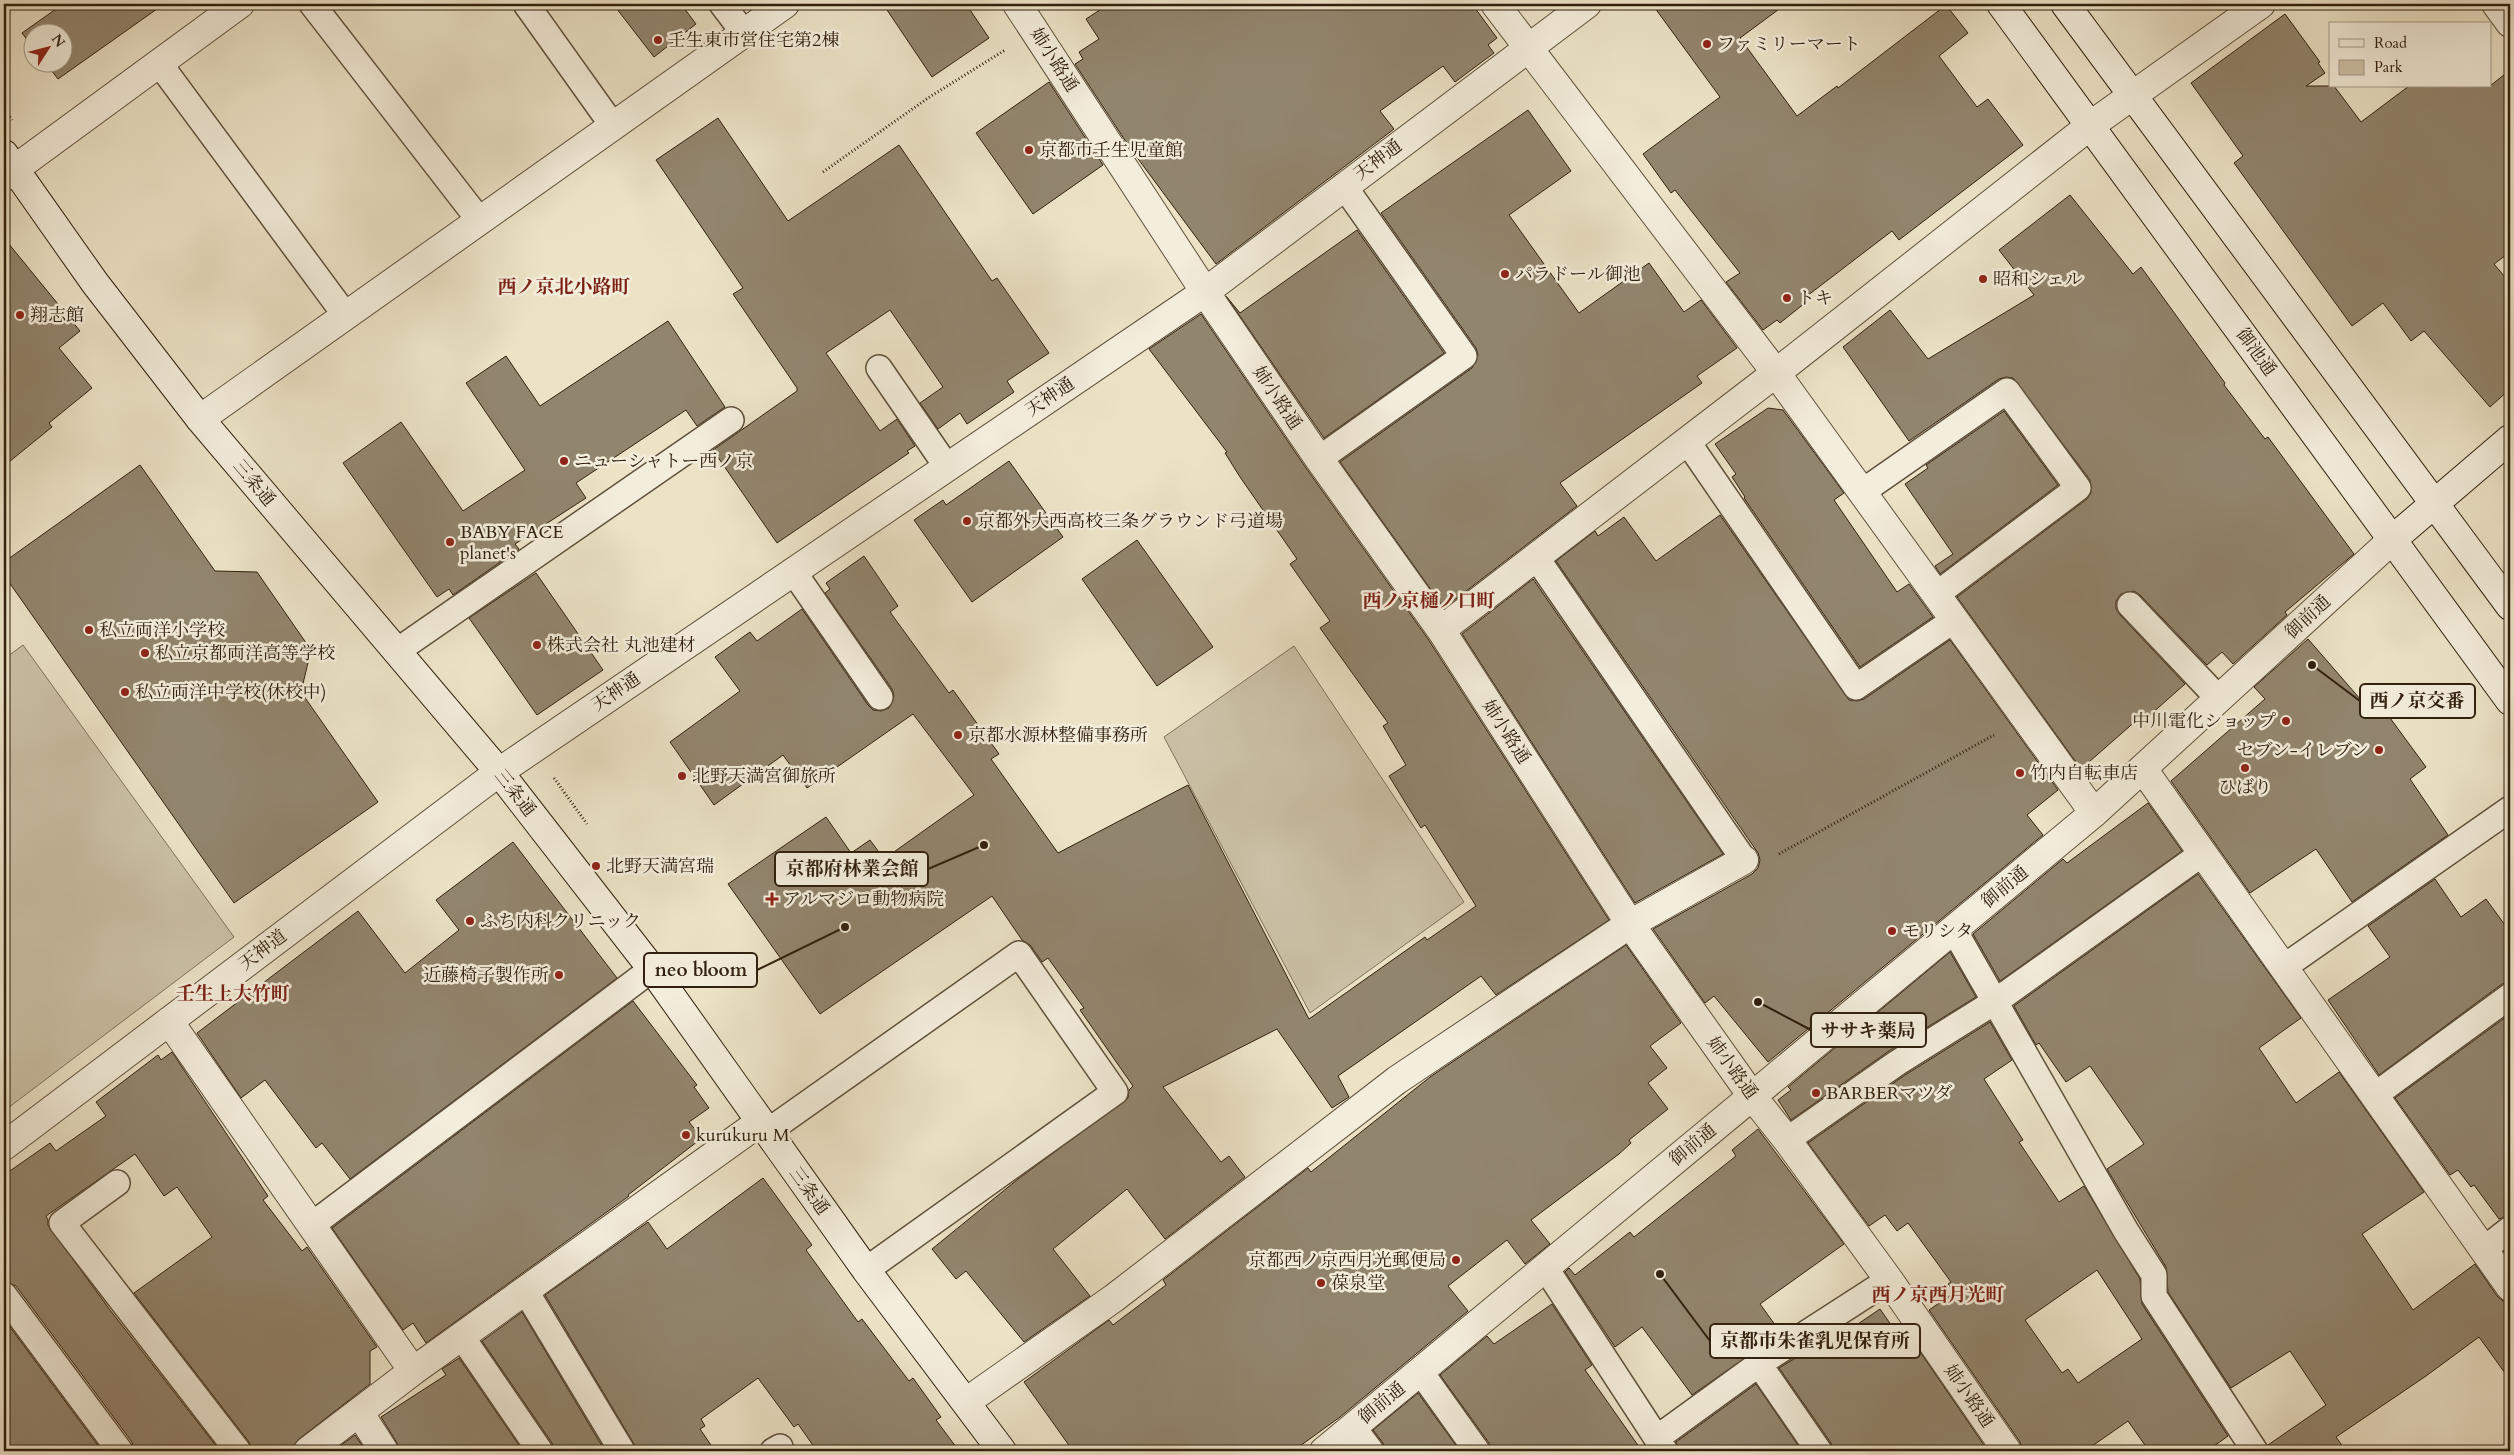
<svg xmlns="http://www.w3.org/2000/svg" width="2514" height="1455" viewBox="0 0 2514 1455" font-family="Cardo,'Noto Serif JP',serif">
<rect width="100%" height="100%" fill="#ece3c7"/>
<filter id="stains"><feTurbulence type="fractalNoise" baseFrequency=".004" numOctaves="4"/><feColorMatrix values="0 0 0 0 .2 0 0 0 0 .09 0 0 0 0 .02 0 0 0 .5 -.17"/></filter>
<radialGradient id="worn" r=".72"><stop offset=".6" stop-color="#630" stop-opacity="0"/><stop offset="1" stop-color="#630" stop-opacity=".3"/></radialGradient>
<path fill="#ccc2a8" stroke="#7e715b" d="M 23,645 L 234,937 L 4,1111 L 4,659 Z
M 1294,646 L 1464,902 L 1310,1013 L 1164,737 Z"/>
<path fill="#92856e" stroke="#31200e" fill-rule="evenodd" d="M 63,4 L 164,4 L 58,79 L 45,62 L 62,62 L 62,32 L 32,32 L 32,46 L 22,33 Z
M 613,4 L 681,4 L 696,24 L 654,57 Z
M 883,4 L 966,4 L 989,38 L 932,77 Z
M 1109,4 L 1472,4 L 1497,38 L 1488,45 L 1494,53 L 1455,82 L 1443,66 L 1380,111 L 1394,129 L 1216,264 L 1130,148 L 1075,64 L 1083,59 L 1079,52 L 1099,39 L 1086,19 Z
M 1652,4 L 1786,4 L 1740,38 L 1797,116 L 1837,86 L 1838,88 L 1946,5 L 1968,33 L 1939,56 L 1977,107 L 1988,99 L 2023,145 L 1899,240 L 1892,231 L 1807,296 L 1810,299 L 1780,323 L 1777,320 L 1763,330 L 1726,282 L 1740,273 L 1675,190 L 1671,193 L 1643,154 L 1720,97 Z
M 2285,14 L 2320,62 L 2318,63 L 2325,73 L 2306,86 L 2334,86 L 2361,122 L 2409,86 L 2490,86 L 2510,70 L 2510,252 L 2494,264 L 2510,283 L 2510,389 L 2490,407 L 2424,331 L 2411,341 L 2383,303 L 2352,326 L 2234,163 L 2243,156 L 2191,83 Z
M 1049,82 L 1103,165 L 1033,214 L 976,133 Z
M 1528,110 L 1571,171 L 1509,215 L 1579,313 L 1649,263 L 1684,312 L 1701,300 L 1737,348 L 1697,376 L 1702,383 L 1560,483 L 1577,506 L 1444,608 L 1340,462 L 1472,368 L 1478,355 L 1476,348 L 1381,213 Z
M 718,118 L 788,221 L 899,145 L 992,281 L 997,278 L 1049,353 L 1007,381 L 1014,392 L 967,424 L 960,413 L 938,429 L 920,403 L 943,387 L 890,310 L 826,353 L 880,431 L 897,419 L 915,446 L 907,451 L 909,453 L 777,543 L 713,450 L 797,391 L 797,388 L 733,294 L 743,288 L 656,160 Z
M 2070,195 L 2133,274 L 2141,267 L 2225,383 L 2224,385 L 2265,439 L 2268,437 L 2354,554 L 2285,612 L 2287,615 L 2233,664 L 2222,652 L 2207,665 L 2140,595 L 2134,591 L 2121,594 L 2116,601 L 2116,609 L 2120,615 L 2185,684 L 2141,723 L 2138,719 L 2081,769 L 1957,597 L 2087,499 L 2091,493 L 2090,480 L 2013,378 L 2006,377 L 1999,379 L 1909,441 L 1843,347 L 1890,310 L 1928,359 L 2034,295 L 1999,250 Z
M 1357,230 L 1444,353 L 1324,438 L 1226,296 L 1240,313 Z
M 4,238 L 80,331 L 59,348 L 92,388 L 49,423 L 52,427 L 4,466 Z
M 1201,314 L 1306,468 L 1428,639 L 1609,920 L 1496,995 L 1481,976 L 1338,1076 L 1349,1097 L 1332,1108 L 1277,1029 L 1163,1087 L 1221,1162 L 1229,1156 L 1245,1177 L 1165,1239 L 1127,1189 L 1053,1249 L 1090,1296 L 1024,1342 L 966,1271 L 956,1279 L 932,1249 L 1018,1179 L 1128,1098 L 1129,1090 L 1133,1086 L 1080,1010 L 1084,1008 L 1048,958 L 1042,962 L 1030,945 L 1022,940 L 992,896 L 820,1014 L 728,884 L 826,817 L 851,853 L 870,840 L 884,859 L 974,795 L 913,714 L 807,788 L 783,755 L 714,805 L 670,742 L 740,691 L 715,657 L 750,632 L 757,641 L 802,609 L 868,705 L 873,710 L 881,711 L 889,708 L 894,696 L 892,689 L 825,593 L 830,589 L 826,583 L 864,556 L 898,606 L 890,612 L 949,693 L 953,690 L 999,754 L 991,759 L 1058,853 L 1188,785 L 1309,1019 L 1425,937 L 1427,940 L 1476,906 L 1425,825 L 1421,828 L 1389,776 L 1406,765 L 1383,726 L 1388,723 L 1320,628 L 1330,621 L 1290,564 L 1297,559 L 1240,477 L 1225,453 L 1227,452 L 1149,349 Z
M 668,321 L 725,407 L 697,426 L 686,410 L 576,483 L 586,498 L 515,544 L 519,549 L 453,595 L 449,589 L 437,597 L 343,463 L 401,422 L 463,511 L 525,470 L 466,383 L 506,356 L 540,406 Z
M 1768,408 L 1783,410 L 1844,493 L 1834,500 L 1897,592 L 1909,584 L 1933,617 L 1860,667 L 1744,498 L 1745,497 L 1732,477 L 1736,474 L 1715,444 Z
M 2004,411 L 2058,485 L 1940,574 L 1935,566 L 1953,554 L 1905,484 L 1928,468 L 1926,465 Z
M 1009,461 L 1063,537 L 972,602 L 914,520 L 943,500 L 946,505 Z
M 140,465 L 215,571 L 257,572 L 311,650 L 301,692 L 378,802 L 234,903 L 4,575 L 4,562 Z
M 1720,515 L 1849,700 L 1857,701 L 1864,699 L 1950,640 L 2058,790 L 2027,815 L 2043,835 L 1768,1062 L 1714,996 L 1705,1003 L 1653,929 L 1752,874 L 1758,868 L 1760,860 L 1758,853 L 1556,561 L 1595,531 L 1598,536 L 1624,517 L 1656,561 Z
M 1137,540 L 1213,647 L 1157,686 L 1082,579 Z
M 536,573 L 603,670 L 537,715 L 469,618 Z
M 1533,579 L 1723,854 L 1635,903 L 1462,634 Z
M 2308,639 L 2361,700 L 2371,692 L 2426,767 L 2410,779 L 2448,835 L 2352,902 L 2316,849 L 2250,893 L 2171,781 L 2265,699 L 2254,687 Z
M 2148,803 L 2182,851 L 2000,981 L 1973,934 L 2063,859 L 2067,863 Z
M 513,842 L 617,978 L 350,1179 L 322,1143 L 316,1148 L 265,1080 L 241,1098 L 197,1033 L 358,911 L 405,973 L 459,930 L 436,900 Z
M 2198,874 L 2301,1018 L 2259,1048 L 2296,1103 L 2339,1072 L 2424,1192 L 2362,1234 L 2413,1310 L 2475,1264 L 2497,1296 L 2503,1301 L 2510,1302 L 2510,1380 L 2479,1337 L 2426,1376 L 2336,1437 L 2346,1451 L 2269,1451 L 2268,1445 L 2326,1405 L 2290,1351 L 2231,1388 L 2168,1292 L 2166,1267 L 2107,1169 L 2144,1144 L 2090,1066 L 2066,1082 L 2039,1043 L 2036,1045 L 2014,1006 Z
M 2435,879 L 2461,917 L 2486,899 L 2510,932 L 2510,982 L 2502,984 L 2379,1075 L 2328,1000 L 2390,957 L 2368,926 Z
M 1626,945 L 1681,1023 L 1650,1046 L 1667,1068 L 1648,1083 L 1668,1109 L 1629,1140 L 1631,1143 L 1619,1154 L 1531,1220 L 1550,1244 L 1525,1264 L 1507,1240 L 1448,1286 L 1468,1311 L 1340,1417 L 1293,1451 L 1073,1451 L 1024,1382 L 1109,1320 L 1113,1325 L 1166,1285 L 1163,1280 L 1308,1168 L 1311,1172 L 1430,1077 Z
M 1950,952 L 1976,997 L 1889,1051 L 1791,1120 L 1778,1100 L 1791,1090 L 1788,1087 Z
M 633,1001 L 697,1085 L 694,1087 L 709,1108 L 689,1122 L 702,1138 L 628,1195 L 629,1196 L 426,1343 L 413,1323 L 403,1330 L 332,1228 Z
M 2510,1014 L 2510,1215 L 2499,1219 L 2474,1185 L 2471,1187 L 2458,1170 L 2450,1175 L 2395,1098 Z
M 1990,1022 L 2012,1060 L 1984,1079 L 2023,1140 L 2019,1142 L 2059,1202 L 2084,1186 L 2140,1279 L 2142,1304 L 2228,1436 L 2207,1451 L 2149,1451 L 2128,1421 L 2085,1451 L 2022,1451 L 2020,1442 L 1929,1310 L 1954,1293 L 1948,1284 L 1951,1282 L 1908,1223 L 1897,1231 L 1885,1215 L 1869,1226 L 1808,1143 L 1905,1075 ZM 2097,1270 L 2142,1339 L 2078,1383 L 2068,1369 L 2062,1373 L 2025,1320 Z
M 172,1052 L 268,1196 L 263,1200 L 302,1251 L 307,1247 L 377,1347 L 370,1351 L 370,1384 L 299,1439 L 294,1445 L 293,1451 L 252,1451 L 249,1442 L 134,1293 L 212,1237 L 177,1187 L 164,1196 L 135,1154 L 46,1216 L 48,1220 L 48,1225 L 110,1310 L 220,1451 L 134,1451 L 132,1442 L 16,1286 L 4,1281 L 4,1175 L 50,1143 L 56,1151 L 106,1116 L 96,1102 L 158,1055 L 161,1060 Z
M 1758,1129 L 1844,1244 L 1760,1304 L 1781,1333 L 1692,1395 L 1642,1327 L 1615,1347 L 1565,1272 L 1569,1268 L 1575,1275 L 1630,1232 L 1634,1237 L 1736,1156 L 1732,1150 Z
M 763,1178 L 812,1245 L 806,1250 L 858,1322 L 862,1319 L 909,1381 L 913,1378 L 941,1417 L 936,1420 L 959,1451 L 817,1451 L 798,1424 L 794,1427 L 758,1378 L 701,1419 L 705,1426 L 700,1429 L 715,1451 L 636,1451 L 634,1444 L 545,1295 L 648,1222 L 667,1249 Z
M 1552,1304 L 1592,1365 L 1585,1370 L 1642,1451 L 1491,1451 L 1489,1443 L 1440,1375 L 1487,1336 L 1494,1344 Z
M 1880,1309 L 1896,1332 L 1903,1327 L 1988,1451 L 1833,1451 L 1831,1443 L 1779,1368 L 1812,1348 L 1815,1353 Z
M 522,1312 L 605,1451 L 554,1451 L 552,1443 L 482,1341 Z
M 4,1319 L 102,1451 L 4,1451 Z
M 459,1358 L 523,1451 L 399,1451 L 397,1443 L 381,1417 L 446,1375 L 442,1369 Z
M 1756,1384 L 1802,1451 L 1679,1451 L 1676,1442 Z
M 1418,1393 L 1460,1451 L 1385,1451 L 1383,1443 L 1373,1430 Z
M 355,1435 L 366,1451 L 333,1451 Z"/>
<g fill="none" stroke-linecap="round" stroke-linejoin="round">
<g stroke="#60513c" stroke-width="28">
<path id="lane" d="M 312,4 L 480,221
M 526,4 L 613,126
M 722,4 L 744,33
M 159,63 L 346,316
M 879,368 L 947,467
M 1687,441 L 1856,687 L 1954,620
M 1319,459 L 1464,356 L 1344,186
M 1862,492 L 2007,391 L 2078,488 L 1937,594
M 1536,557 L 1744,860
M 793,571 L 880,697
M 2130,605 L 2219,699
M 397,651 L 731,420
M 1954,930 L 2126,1231 L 2154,1275 L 2154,1296 L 2255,1451
M 2284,967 L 2510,809
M 2375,1095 L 2510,996
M 767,1132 L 1019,954 L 1115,1092 L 866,1270
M 1787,1140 L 1897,1063 L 1996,1001 L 2203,853
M 117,1183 L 62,1223 L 238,1451
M 312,1225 L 652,969
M 2483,1250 L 2510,1229
M 1545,1267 L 1665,1451
M 525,1290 L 622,1451
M 4,1295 L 120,1451
M 462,1337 L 540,1451
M 1759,1364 L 1819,1451
M 1420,1371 L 1477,1451
M 1353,1427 L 1371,1451
M 1657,1438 L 1759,1364 L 1889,1280
M 773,1451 L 780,1447"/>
</g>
<g stroke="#60513c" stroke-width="30">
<path id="street" d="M 1017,4 L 1205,292 L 1319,459 L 1441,630 L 1630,924 L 1752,1096 L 1787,1140 L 1889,1280 L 2007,1451
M 1495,4 L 1776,373 L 2094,813
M 2496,4 L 2510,23
M 4,177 L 240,4
M 200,419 L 785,4
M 1441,630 L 1776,373 L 2091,125 L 2261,4
M 2143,769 L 2510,1287
M 169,1021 L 413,1371
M 4,1146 L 499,772 L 1205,292 L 1587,4
M 966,1402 L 1114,1298 L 1397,1080 L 1630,924 L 1744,860
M 359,1412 L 384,1451
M 308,1451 L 413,1371 L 760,1122
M 1324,1451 L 2094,813 L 2393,539"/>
</g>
<g stroke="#31200e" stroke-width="30">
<path id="secondary" d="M 2001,4 L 2510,701
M 2065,4 L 2510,606
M 4,154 L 95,283 L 200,419 L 499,772 L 652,969 L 866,1270 L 1002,1451
M 2393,539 L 2510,439"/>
</g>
<path stroke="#31200e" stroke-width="3" stroke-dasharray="1 2.5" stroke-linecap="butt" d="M 4,108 L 12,120
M 823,172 L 928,98 L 1005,50
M 554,778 L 587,824
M 1779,854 L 1994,735"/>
<use href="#lane" stroke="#f3eddb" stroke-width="25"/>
<use href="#street" stroke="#f3eddb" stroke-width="28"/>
<use href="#secondary" stroke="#f3eddb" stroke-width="28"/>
</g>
<g fill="#8f2418" stroke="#f3eddb" stroke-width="2">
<circle cx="658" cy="40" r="5"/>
<circle cx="1707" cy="44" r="5"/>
<circle cx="1029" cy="150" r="5"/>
<circle cx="1505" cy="274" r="5"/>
<circle cx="1983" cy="279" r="5"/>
<circle cx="1787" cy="298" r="5"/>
<circle cx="20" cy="315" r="5"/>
<circle cx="564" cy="461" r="5"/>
<circle cx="967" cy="521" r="5"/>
<circle cx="450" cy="542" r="5"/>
<circle cx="89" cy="630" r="5"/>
<circle cx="537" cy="645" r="5"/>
<circle cx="145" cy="653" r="5"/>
<circle cx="125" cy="692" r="5"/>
<circle cx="2286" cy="721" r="5"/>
<circle cx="958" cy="735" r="5"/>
<circle cx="2379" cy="750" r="5"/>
<circle cx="2245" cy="768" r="5"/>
<circle cx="2020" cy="773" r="5"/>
<circle cx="682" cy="776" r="5"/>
<circle cx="596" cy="866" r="5"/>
<path d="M769.5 891.5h5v5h5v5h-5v5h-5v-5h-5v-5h5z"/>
<circle cx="470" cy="921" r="5"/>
<circle cx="1892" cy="931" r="5"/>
<circle cx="559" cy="975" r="5"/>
<circle cx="1816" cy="1093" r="5"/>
<circle cx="686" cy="1135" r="5"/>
<circle cx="1456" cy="1260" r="5"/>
<circle cx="1321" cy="1283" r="5"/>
</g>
<g text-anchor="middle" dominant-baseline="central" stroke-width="5" stroke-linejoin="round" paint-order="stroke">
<g font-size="18" fill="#31200e" stroke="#f3eddb" text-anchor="start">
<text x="668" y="40">壬生東市営住宅第2棟</text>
<text x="1717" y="44">ファミリーマート</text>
<text x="1039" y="150">京都市壬生児童館</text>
<text x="1515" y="274">パラドール御池</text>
<text x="1993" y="279">昭和シェル</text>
<text x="1797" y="298">トキ</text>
<text x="30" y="315">翔志館</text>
<text x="574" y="461">ニューシャトー西ノ京</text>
<text x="977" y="521">京都外大西高校三条グラウンド弓道場</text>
<text x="460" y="532">BABY FACE<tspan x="460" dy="21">planet's</tspan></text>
<text x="99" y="630">私立両洋小学校</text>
<text x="547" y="645">株式会社 丸池建材</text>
<text x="155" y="653">私立京都両洋高等学校</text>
<text x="135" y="692">私立両洋中学校(休校中)</text>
<text x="2276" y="721" text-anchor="end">中川電化ショップ</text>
<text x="968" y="735">京都水源林整備事務所</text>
<text x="2369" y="750" text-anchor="end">セブン-イレブン</text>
<text x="2030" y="773">竹内自転車店</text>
<text x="692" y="776">北野天満宮御旅所</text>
<text x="2245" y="787" text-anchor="middle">ひばり</text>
<text x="606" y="866">北野天満宮瑞</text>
<text x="783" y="899">アルマジロ動物病院</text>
<text x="480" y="921">ふち内科クリニック</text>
<text x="1902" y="931">モリシタ</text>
<text x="549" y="975" text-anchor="end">近藤椅子製作所</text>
<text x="1826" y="1093">BARBERマツダ</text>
<text x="696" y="1135">kurukuru M</text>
<text x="1446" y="1260" text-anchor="end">京都西ノ京西月光郵便局</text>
<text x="1331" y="1283">葆泉堂</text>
</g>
<g font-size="18" fill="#31200e" stroke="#f3eddb">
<text transform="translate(1054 60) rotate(57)">姉小路通</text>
<text transform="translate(1378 160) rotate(-37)">天神通</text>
<text transform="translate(2256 352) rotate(54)">御池通</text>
<text transform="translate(1050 397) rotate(-34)">天神通</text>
<text transform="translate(1277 398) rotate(56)">姉小路通</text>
<text transform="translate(254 483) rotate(50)">三条通</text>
<text transform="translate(2308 617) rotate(-43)">御前通</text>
<text transform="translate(616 692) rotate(-34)">天神通</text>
<text transform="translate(1506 732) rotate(57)">姉小路通</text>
<text transform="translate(515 793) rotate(52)">三条通</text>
<text transform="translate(2005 887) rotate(-40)">御前通</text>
<text transform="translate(263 950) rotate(-37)">天神道</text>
<text transform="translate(1732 1068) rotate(54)">姉小路通</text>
<text transform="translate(1693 1145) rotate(-40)">御前通</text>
<text transform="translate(809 1191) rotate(54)">三条通</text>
<text transform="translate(1969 1396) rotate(55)">姉小路通</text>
<text transform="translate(1382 1403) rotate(-40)">御前通</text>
</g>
<g font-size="19" font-weight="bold" fill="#7a1f14" stroke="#f3eddb">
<text x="564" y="287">西ノ京北小路町</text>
<text x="1429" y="601">西ノ京樋ノ口町</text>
<text x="233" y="994">壬生上大竹町</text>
<text x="1938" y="1295">西ノ京西月光町</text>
</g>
</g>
<path fill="none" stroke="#31200e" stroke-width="2" d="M2312 665L2360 701M984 845L928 869M845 927L757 970M1758 1002L1811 1030M1660 1274L1710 1341"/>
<g fill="#31200e" stroke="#f3eddb" stroke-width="2">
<circle cx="2312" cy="665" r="5"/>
<circle cx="984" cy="845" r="5"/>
<circle cx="845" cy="927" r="5"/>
<circle cx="1758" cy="1002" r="5"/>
<circle cx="1660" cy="1274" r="5"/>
</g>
<g fill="#f3eddb" stroke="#31200e" stroke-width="2">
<rect x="2360" y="684" width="115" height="34" rx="5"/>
<rect x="775" y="852" width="153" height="34" rx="5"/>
<rect x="644" y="953" width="113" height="34" rx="5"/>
<rect x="1811" y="1013" width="115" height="34" rx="5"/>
<rect x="1710" y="1324" width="210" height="34" rx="5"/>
</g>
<g font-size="19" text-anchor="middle" font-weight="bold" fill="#31200e">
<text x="2417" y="707">西ノ京交番</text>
<text x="852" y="875">京都府林業会館</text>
<text x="701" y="976">neo bloom</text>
<text x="1868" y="1037">ササキ薬局</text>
<text x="1815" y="1347">京都市朱雀乳児保育所</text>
</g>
<rect width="2514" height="1455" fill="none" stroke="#ece3c7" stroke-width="20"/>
<rect x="5" y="5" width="2504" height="1445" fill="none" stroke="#31200e" stroke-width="2.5"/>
<rect x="10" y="10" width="2494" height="1435" fill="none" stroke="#31200e"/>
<rect x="2329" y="22" width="162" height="65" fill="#f3eddb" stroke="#a59b89"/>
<rect x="2339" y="39" width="25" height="8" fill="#f3eddb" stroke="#a59b89"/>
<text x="2374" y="48" font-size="15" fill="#31200e">Road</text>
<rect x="2339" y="60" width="25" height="15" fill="#ccc2a8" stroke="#a59b89"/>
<text x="2374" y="72" font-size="15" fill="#31200e">Park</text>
<g transform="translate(48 48) rotate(54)"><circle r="24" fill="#f3eddb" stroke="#a59b89"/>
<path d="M0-4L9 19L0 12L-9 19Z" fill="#8f2418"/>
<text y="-8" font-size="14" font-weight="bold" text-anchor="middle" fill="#31200e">N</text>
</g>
<rect width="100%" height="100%" filter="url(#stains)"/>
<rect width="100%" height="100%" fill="url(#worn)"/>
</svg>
